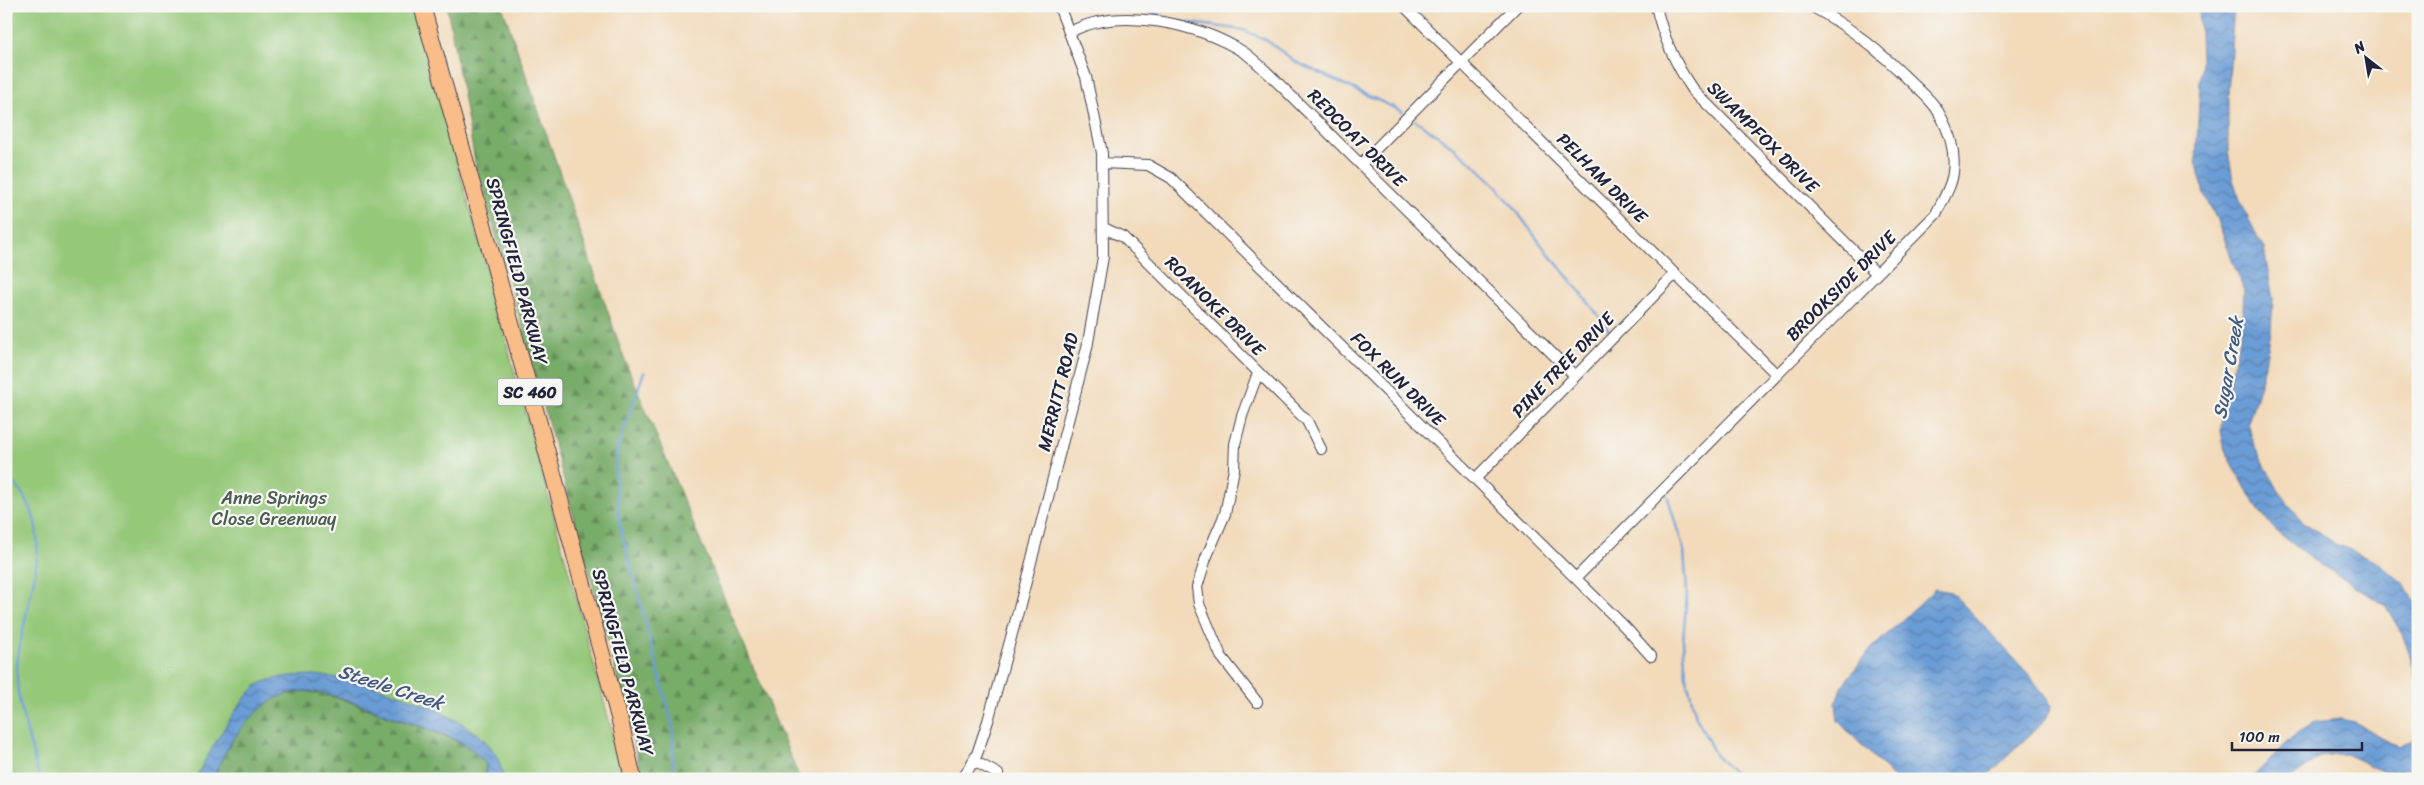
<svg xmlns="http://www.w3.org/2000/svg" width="2424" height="785" viewBox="0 0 2424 785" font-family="Sriracha,sans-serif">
<defs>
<pattern id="forest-firs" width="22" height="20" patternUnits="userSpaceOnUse" patternTransform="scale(1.25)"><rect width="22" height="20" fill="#78ac69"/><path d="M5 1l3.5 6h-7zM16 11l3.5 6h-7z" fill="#628c58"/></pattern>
<pattern id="water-waves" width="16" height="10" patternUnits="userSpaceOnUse" patternTransform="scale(1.25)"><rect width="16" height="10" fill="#6b9cd5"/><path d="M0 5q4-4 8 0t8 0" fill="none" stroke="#587fae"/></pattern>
</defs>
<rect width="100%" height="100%" fill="#f6f6f2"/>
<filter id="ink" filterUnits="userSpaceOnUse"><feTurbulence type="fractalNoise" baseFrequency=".02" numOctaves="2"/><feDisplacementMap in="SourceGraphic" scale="10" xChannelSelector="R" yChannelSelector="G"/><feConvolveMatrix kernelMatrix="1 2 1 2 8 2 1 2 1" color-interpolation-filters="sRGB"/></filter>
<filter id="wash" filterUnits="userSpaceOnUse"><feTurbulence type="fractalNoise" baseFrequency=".0096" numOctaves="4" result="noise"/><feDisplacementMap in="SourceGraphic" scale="20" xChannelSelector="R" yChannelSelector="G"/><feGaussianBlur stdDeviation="1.12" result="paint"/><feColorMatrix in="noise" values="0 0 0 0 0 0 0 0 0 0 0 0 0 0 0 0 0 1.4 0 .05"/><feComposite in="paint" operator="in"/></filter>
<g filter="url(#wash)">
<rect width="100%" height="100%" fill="#f2daba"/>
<path fill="#95c879" stroke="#5c755a" d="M 6,6 L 412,6 L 469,205 L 625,779 L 6,779 Z"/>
<path fill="url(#forest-firs)" stroke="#4d6752" d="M 447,6 L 502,6 L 624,358 L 800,779 L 642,779 L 627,712 L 508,275 L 476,167 Z
M 304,691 L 338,698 L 448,737 L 471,748 L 486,764 L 486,779 L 214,779 C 222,752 248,711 274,699 C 283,694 295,693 304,691 Z"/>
<path fill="url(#water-waves)" stroke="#465f88" d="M 2199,6 L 2234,6 L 2228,95 L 2228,150 L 2233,180 L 2243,208 L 2264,249 L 2273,299 L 2271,332 L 2263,374 L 2248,423 L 2254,446 L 2279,491 L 2302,521 L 2336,544 L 2377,561 L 2403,583 L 2418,608 L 2418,691 L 2412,661 L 2402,634 L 2385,605 L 2313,560 L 2274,529 L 2255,505 L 2225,450 L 2221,431 L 2222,414 L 2242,330 L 2244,290 L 2217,220 L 2204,194 L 2196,160 L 2201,60 Z
M 1935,589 L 1951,592 L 1974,615 L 2031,677 L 2052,706 L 2046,719 L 1984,779 L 1895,779 L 1838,721 L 1836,704 L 1841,687 L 1869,651 Z
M 315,675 C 330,677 346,679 361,683 C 397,691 481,722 497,757 C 500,763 502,772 504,779 L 486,779 L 486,764 C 481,759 476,752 470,748 C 451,735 418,725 396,718 C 371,709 330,691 305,691 C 263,690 224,743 214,779 L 195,779 C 205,760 242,694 258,685 C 275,675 296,676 315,675 Z
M 2340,719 L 2355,722 L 2398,747 L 2414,739 L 2418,728 L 2418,775 L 2411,779 L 2394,777 L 2346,754 L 2334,754 L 2321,757 L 2290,779 L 2251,779 L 2291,738 L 2315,722 Z"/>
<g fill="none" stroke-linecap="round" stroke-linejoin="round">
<path stroke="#6b9cd5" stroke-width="2.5" d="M 1138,6 L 1167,18
M 1177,21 L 1243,30 L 1266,40 L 1296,62 L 1403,112
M 1415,120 C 1447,141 1477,164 1502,193 C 1519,212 1532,234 1548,253 C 1569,279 1591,303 1609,331
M 644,372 L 617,449 L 615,472 L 620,526 L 673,727 L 673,779
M 6,477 C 67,525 21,604 17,667 C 15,705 32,742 39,779
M 1667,495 L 1684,551 L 1687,593 L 1683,641 L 1686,676 L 1696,717 L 1716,756 L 1741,779"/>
</g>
</g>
<g filter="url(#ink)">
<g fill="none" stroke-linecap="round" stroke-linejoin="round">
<g stroke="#413e4e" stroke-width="12">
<path id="minor" d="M 1404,6 L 1776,374
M 1656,6 C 1663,37 1675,64 1693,90 L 1876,273
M 1070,32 C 1120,5 1199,24 1245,53 C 1256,61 1266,71 1276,81 L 1575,376
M 1102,163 L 1148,165 L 1171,178 L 1625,627 L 1651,656
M 1361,164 L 1517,6
M 1104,228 L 1123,237 L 1307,421 L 1321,449
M 1475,479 L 1675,274
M 1576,578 L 1936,214 C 1942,201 1952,186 1953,172 C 1956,152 1949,130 1939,113 C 1933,101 1921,92 1911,82 C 1878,50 1852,28 1811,6
M 1257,702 L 1221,656 L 1199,604 L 1197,587 L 1206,558 L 1225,514 L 1234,469 L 1235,444 L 1242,416 L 1258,373
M 974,761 L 998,774
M 963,779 L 977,754 L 988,721 L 1018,612 L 1087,348 L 1103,257 L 1102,153 L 1086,77 L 1059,6"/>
</g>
<g stroke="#413e4e" stroke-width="18">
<path id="primary" d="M 422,6 L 553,474 L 621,725 L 633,779"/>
</g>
<use href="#minor" stroke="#fff" stroke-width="10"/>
<use href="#primary" stroke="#f8bd89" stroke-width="16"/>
</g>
</g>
<g text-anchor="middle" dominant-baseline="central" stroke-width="4.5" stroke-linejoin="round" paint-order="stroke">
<rect fill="#f6f6f2" stroke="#626272" stroke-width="1" x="497.5" y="378.5" width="65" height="27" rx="4"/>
<g font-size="16" font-weight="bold" fill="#22223b">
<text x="530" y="392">SC 460</text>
</g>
<g font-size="18" fill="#22223b" stroke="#f6f6f2">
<text transform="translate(1763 137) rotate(45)">SWAMPFOX DRIVE</text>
<text transform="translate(1357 138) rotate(45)">REDCOAT DRIVE</text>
<text transform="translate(1602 178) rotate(45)">PELHAM DRIVE</text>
<text transform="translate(517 271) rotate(75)">SPRINGFIELD PARKWAY</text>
<text transform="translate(1841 286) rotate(-45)">BROOKSIDE DRIVE</text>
<text transform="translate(1215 306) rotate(45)">ROANOKE DRIVE</text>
<text transform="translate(1563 365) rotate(-46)">PINE TREE DRIVE</text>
<text transform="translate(1398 379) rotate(45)">FOX RUN DRIVE</text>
<text transform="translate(1058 392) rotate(-76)">MERRITT ROAD</text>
<text transform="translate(623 662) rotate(75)">SPRINGFIELD PARKWAY</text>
</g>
<g font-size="18" fill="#4a5c51" stroke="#f6f6f2">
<text x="274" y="498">Anne Springs<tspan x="274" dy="21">Close Greenway</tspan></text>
</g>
<g font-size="19" font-style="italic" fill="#435980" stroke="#f6f6f2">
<text transform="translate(2228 368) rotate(-80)">Sugar Creek</text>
<text transform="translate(391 687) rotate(18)">Steele Creek</text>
</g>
</g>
<rect width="2424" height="785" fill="none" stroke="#f6f6f2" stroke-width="25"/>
<g transform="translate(2366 58) rotate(329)" stroke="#f6f6f2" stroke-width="4" paint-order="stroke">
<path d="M0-4L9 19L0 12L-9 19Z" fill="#22223b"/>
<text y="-8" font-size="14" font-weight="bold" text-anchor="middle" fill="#22223b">N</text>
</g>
<path d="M2232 742v8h130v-8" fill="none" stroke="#22223b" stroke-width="2.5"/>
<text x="2239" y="742" font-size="15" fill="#22223b" stroke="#f6f6f2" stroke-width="4" paint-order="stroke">100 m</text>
</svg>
